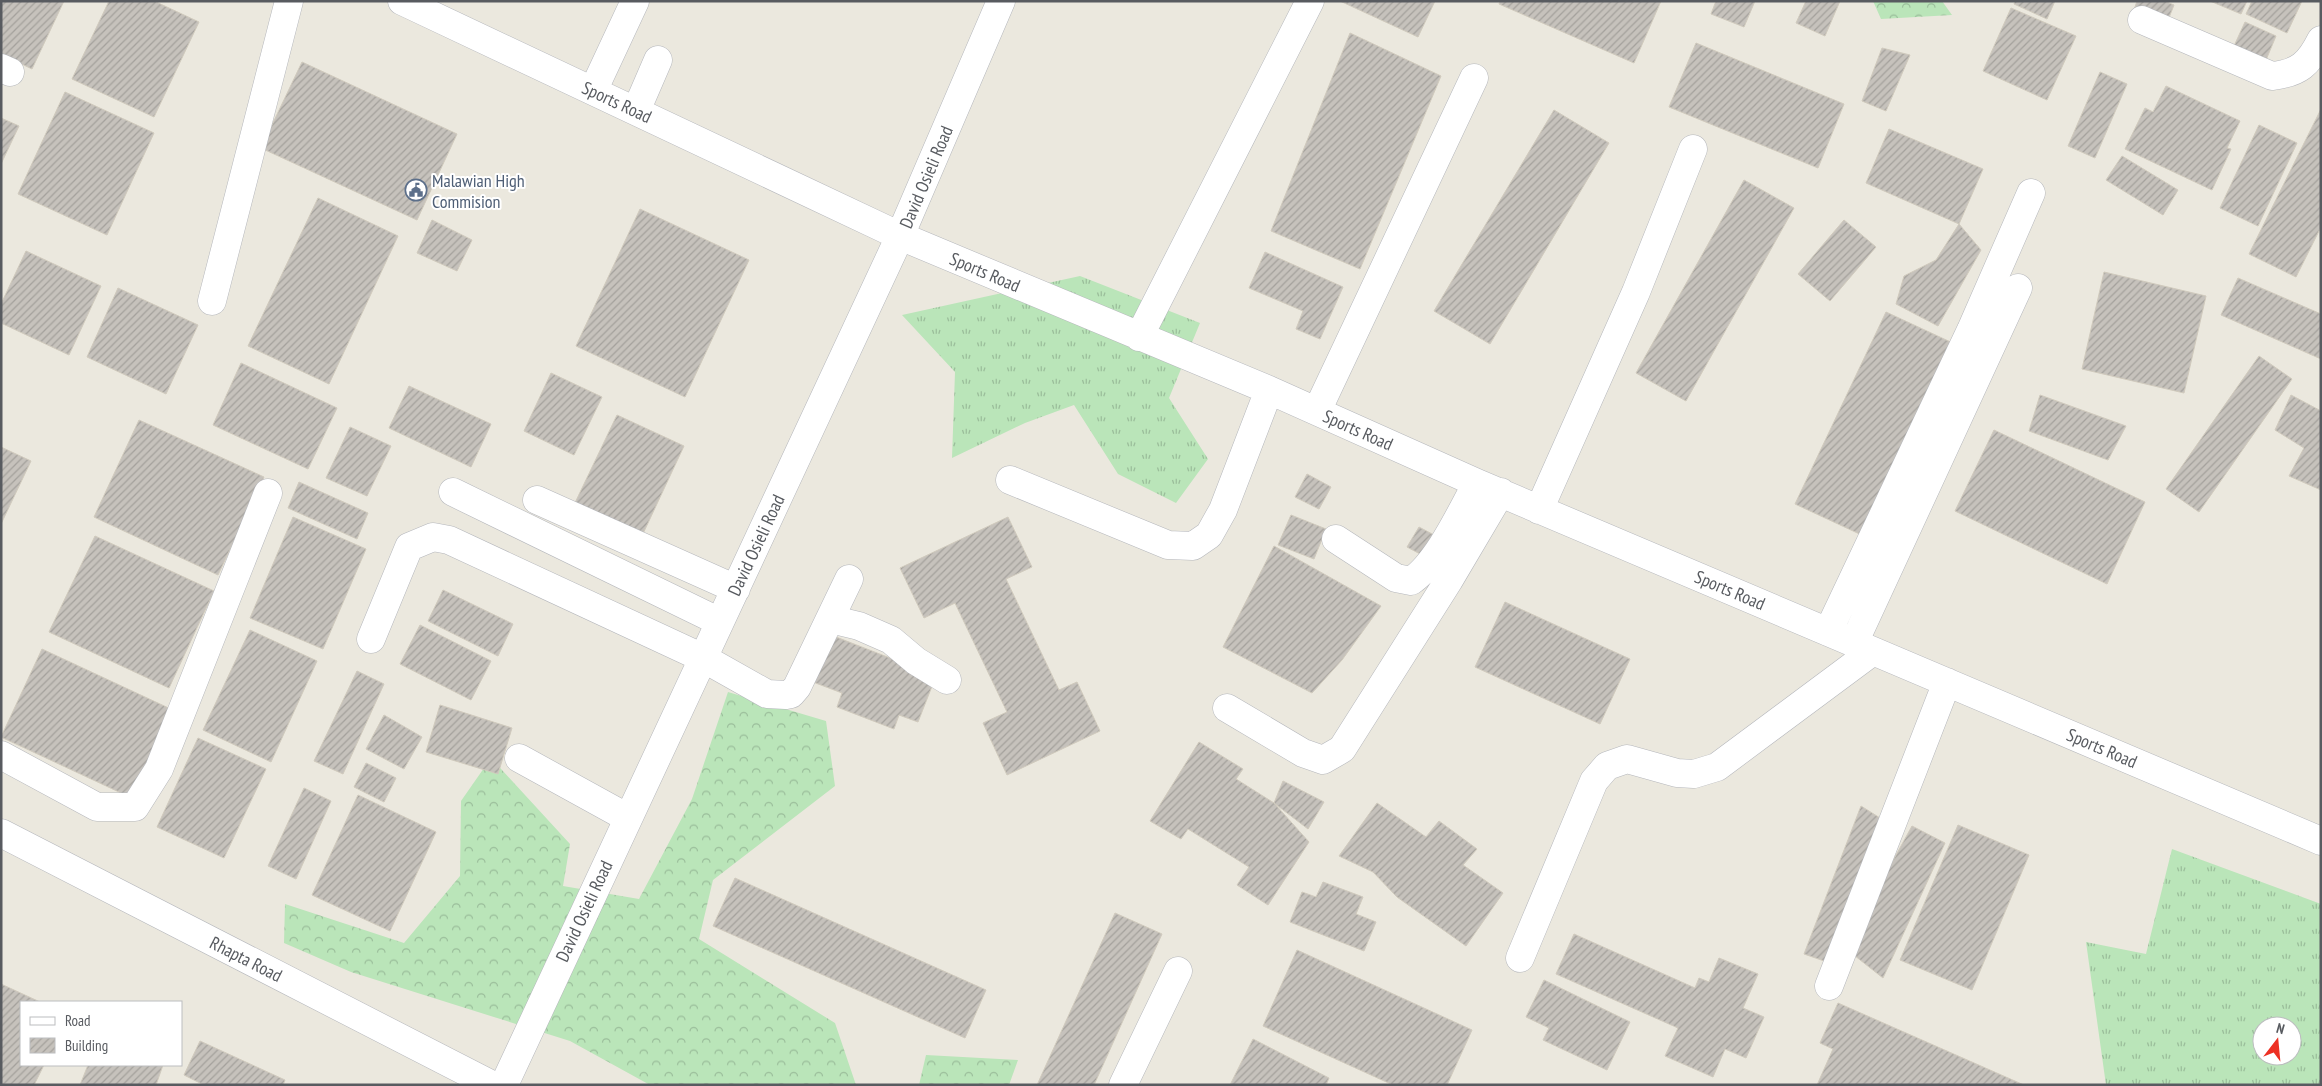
<svg xmlns="http://www.w3.org/2000/svg" width="2322" height="1086" viewBox="0 0 2322 1086" font-family="'PT Sans Narrow',sans-serif">
<defs>
<pattern id="grass-tufts" width="24" height="20" patternUnits="userSpaceOnUse" patternTransform="scale(1.25)"><rect width="24" height="20" fill="#bae5b9"/><path d="M3 7l-1-3M5 7V3M7 7l1-3M15 17l-1-3M17 17v-4M19 17l1-3" fill="none" stroke="#9abd9a"/></pattern>
<pattern id="forest-crowns" width="20" height="18" patternUnits="userSpaceOnUse" patternTransform="scale(1.25)"><rect width="20" height="18" fill="#bae5b9"/><path d="M2 6a3 3 0 1 1 6 0M12 15a3 3 0 1 1 6 0" fill="none" stroke="#9abd9a"/></pattern>
<pattern id="building-hatch" width="6" height="6" patternUnits="userSpaceOnUse" patternTransform="scale(1.25)"><rect width="6" height="6" fill="#c6c2bc"/><path d="M-1 1l2-2M0 6l6-6M5 7l2-2" fill="none" stroke="#a4a19c"/></pattern>
</defs>
<rect width="100%" height="100%" fill="#ebe8de"/>
<path fill="url(#grass-tufts)" fill-rule="evenodd" d="M 1080,276 L 1200,323 L 1169,398 L 1208,459 L 1176,503 L 1118,474 L 1074,405 L 1025,423 L 952,458 L 955,372 L 902,315 Z
M 2172,849 L 2321,904 L 2321,1085 L 2106,1085 L 2086,942 L 2146,954 ZM 2262,1026 L 2292,1026 L 2292,1056 L 2262,1056 Z"/>
<path fill="url(#forest-crowns)" d="M 1873,1 L 1942,1 L 1952,15 L 1881,19 Z
M 728,692 L 826,721 L 835,786 L 713,880 L 699,939 L 835,1023 L 856,1085 L 650,1085 L 570,1041 L 351,972 L 284,943 L 285,904 L 404,943 L 460,876 L 461,801 L 491,758 L 570,844 L 563,886 L 639,899 L 692,799 Z
M 926,1055 L 1018,1060 L 1009,1085 L 919,1085 Z"/>
<path fill="url(#building-hatch)" stroke="#d0cabd" d="M 1,1 L 64,1 L 32,69 L 1,54 Z
M 109,1 L 154,1 L 199,22 L 154,117 L 72,79 Z
M 1340,1 L 1435,1 L 1418,37 Z
M 1500,1 L 1661,1 L 1634,63 L 1499,4 Z
M 1716,1 L 1755,1 L 1744,27 L 1711,14 Z
M 1806,1 L 1840,1 L 1825,36 L 1796,23 Z
M 2015,1 L 2055,1 L 2047,19 L 2014,4 Z
M 2137,1 L 2164,1 L 2174,5 L 2166,25 L 2133,13 Z
M 2210,1 L 2247,1 L 2241,14 Z
M 2252,1 L 2302,1 L 2287,33 L 2246,14 Z
M 2011,8 L 2076,36 L 2047,100 L 1983,71 Z
M 2245,22 L 2276,36 L 2266,60 L 2234,46 Z
M 1350,33 L 1441,76 L 1360,269 L 1271,231 Z
M 1696,43 L 1844,104 L 1818,168 L 1669,107 Z
M 1882,48 L 1910,55 L 1886,111 L 1862,101 Z
M 302,62 L 457,134 L 417,220 L 261,148 Z
M 2100,72 L 2127,84 L 2095,158 L 2068,146 Z
M 2166,86 L 2240,121 L 2227,148 L 2231,149 L 2212,190 L 2125,149 L 2145,108 L 2153,112 Z
M 65,92 L 154,133 L 107,235 L 18,194 Z
M 2321,109 L 2321,227 L 2296,277 L 2249,254 Z
M 1554,110 L 1609,143 L 1490,344 L 1434,311 Z
M 1,118 L 19,126 L 1,164 Z
M 2259,125 L 2297,143 L 2258,226 L 2220,208 Z
M 1889,129 L 1983,169 L 1959,224 L 1866,183 Z
M 2122,156 L 2178,190 L 2163,215 L 2106,180 Z
M 1744,180 L 1794,208 L 1686,401 L 1636,373 Z
M 318,198 L 398,236 L 329,384 L 248,346 Z
M 640,209 L 749,260 L 685,397 L 576,346 Z
M 432,220 L 472,240 L 457,271 L 417,253 Z
M 1844,220 L 1876,247 L 1830,301 L 1798,274 Z
M 1959,224 L 1981,250 L 1938,326 L 1896,304 L 1904,276 L 1936,260 Z
M 26,251 L 101,286 L 69,355 L 1,323 L 1,304 Z
M 1265,252 L 1343,287 L 1320,339 L 1296,329 L 1303,311 L 1249,288 Z
M 2104,272 L 2206,296 L 2184,393 L 2082,369 Z
M 2238,278 L 2321,314 L 2321,359 L 2221,315 Z
M 118,288 L 198,325 L 166,394 L 87,357 Z
M 1886,312 L 1957,345 L 1866,537 L 1795,504 Z
M 2259,356 L 2292,379 L 2199,512 L 2166,489 Z
M 241,363 L 337,408 L 308,469 L 213,425 Z
M 551,373 L 602,397 L 574,455 L 524,431 Z
M 409,386 L 491,424 L 471,467 L 389,428 Z
M 2040,395 L 2126,426 L 2108,460 L 2029,431 Z
M 2291,395 L 2321,411 L 2321,490 L 2289,476 L 2304,448 L 2275,430 Z
M 617,415 L 684,446 L 641,538 L 573,507 Z
M 139,420 L 264,477 L 218,575 L 94,517 Z
M 350,427 L 391,446 L 367,496 L 326,478 Z
M 1994,430 L 2145,502 L 2107,584 L 1955,511 Z
M 1,447 L 31,461 L 1,524 Z
M 1307,474 L 1331,487 L 1319,509 L 1295,497 Z
M 299,482 L 368,513 L 357,539 L 288,508 Z
M 1291,515 L 1326,529 L 1314,559 L 1278,545 Z
M 293,517 L 366,549 L 323,649 L 250,618 Z
M 1008,517 L 1032,567 L 1006,579 L 1059,690 L 1077,682 L 1100,731 L 1007,775 L 983,723 L 1007,712 L 955,603 L 924,618 L 900,568 Z
M 1419,527 L 1434,535 L 1422,555 L 1407,547 Z
M 95,536 L 214,591 L 169,688 L 49,632 Z
M 1274,546 L 1381,606 L 1342,660 L 1312,693 L 1223,647 Z
M 443,590 L 513,624 L 498,656 L 428,621 Z
M 1505,602 L 1630,659 L 1600,724 L 1475,667 Z
M 420,625 L 491,661 L 471,700 L 400,664 Z
M 250,630 L 317,661 L 271,762 L 203,730 Z
M 831,635 L 936,676 L 918,722 L 899,715 L 894,729 L 837,707 L 842,693 L 813,682 Z
M 42,649 L 175,711 L 134,799 L 1,737 Z
M 357,671 L 384,684 L 343,774 L 314,761 Z
M 440,705 L 512,728 L 498,774 L 426,752 Z
M 384,715 L 422,737 L 404,769 L 366,749 Z
M 198,738 L 266,769 L 224,858 L 157,827 Z
M 1199,742 L 1243,769 L 1236,779 L 1274,803 L 1309,842 L 1268,905 L 1237,885 L 1249,867 L 1188,829 L 1181,839 L 1150,821 Z
M 366,763 L 396,778 L 384,802 L 354,787 Z
M 1283,781 L 1324,802 L 1308,829 L 1274,803 Z
M 304,788 L 331,801 L 296,879 L 268,866 Z
M 358,795 L 436,832 L 390,931 L 312,895 Z
M 1377,803 L 1426,837 L 1439,821 L 1477,849 L 1463,865 L 1503,893 L 1466,946 L 1397,897 L 1373,872 L 1339,856 Z
M 1861,806 L 1888,823 L 1830,963 L 1804,954 Z
M 1958,825 L 2029,855 L 1972,990 L 1900,960 Z
M 1912,826 L 1945,843 L 1883,978 L 1845,948 Z
M 735,878 L 986,990 L 965,1038 L 713,926 Z
M 1323,882 L 1363,897 L 1356,914 L 1376,922 L 1364,951 L 1290,922 L 1302,892 L 1316,897 Z
M 1115,913 L 1162,934 L 1094,1085 L 1037,1085 Z
M 1574,934 L 1695,988 L 1699,978 L 1709,982 L 1719,958 L 1758,974 L 1743,1008 L 1764,1017 L 1746,1058 L 1725,1049 L 1713,1077 L 1665,1056 L 1678,1028 L 1556,974 Z
M 1297,950 L 1472,1030 L 1447,1085 L 1393,1085 L 1263,1026 Z
M 1544,980 L 1630,1022 L 1607,1070 L 1543,1040 L 1549,1028 L 1526,1017 Z
M 1,984 L 40,1002 L 21,1002 L 21,1065 L 44,1065 L 34,1085 L 1,1085 Z
M 1838,1003 L 2024,1085 L 1817,1085 L 1833,1049 L 1820,1043 Z
M 1253,1039 L 1329,1078 L 1326,1085 L 1230,1085 Z
M 200,1041 L 285,1080 L 283,1085 L 204,1085 L 184,1075 Z
M 88,1065 L 163,1065 L 156,1085 L 80,1085 Z"/>
<g fill="none" stroke-linecap="round" stroke-linejoin="round">
<g stroke="#b5b7bc" stroke-width="29">
<path id="minor" d="M 402,1 L 900,236 L 1269,390 L 1477,483 L 2321,841
M 2142,20 L 2272,76 C 2299,73 2309,64 2321,40
M 1,68 L 10,72
M 593,91 L 635,1
M 636,111 L 658,60
M 212,301 L 289,1
M 1139,337 L 1310,1
M 1317,411 L 1474,78
M 1010,480 L 1168,545 L 1193,546 L 1209,535 L 1223,510 L 1269,390
M 453,492 L 720,622
M 537,500 L 736,589
M 1539,510 L 1636,292 L 1693,149
M 1336,539 L 1396,578 L 1411,581 C 1438,563 1461,512 1477,483
M 830,619 L 859,626 L 891,640 L 916,661 L 947,680
M 1828,632 L 1971,330 L 2031,193
M 371,639 L 409,547 L 433,537 L 449,540 L 703,658 L 767,694 L 786,695 L 791,694 L 797,687 L 849,579
M 1854,643 L 2018,288
M 1227,708 L 1303,753 L 1323,760 L 1342,749 L 1449,580 L 1501,492
M 1,755 L 97,807 L 135,807 L 159,769 L 268,493
M 519,758 L 628,818
M 1,833 L 492,1085
M 1520,958 L 1594,781 L 1607,766 L 1627,759 L 1677,773 L 1694,774 L 1717,767 L 1873,651
M 1829,986 L 1947,682
M 504,1085 L 900,236 L 1001,1
M 1123,1085 L 1178,971"/>
</g>
<use href="#minor" stroke="#fff" stroke-width="28"/>
</g>
<defs>
<g id="civic-ring" transform="scale(1.125)"><circle r="9.5" fill="#fff" stroke="#5c6f8a" stroke-width="1.5"/><path d="M-.6-6.5H3V-4.5H.6V-3L4-1V1h2V6H-6V1h2V-1L-.6-3ZM-1.2 2.5V6h2.4V2.5Z" fill="#5c6f8a"/></g>
</defs>
<g fill-rule="evenodd">
<use href="#civic-ring" x="416" y="190"/>
</g>
<g text-anchor="middle" dominant-baseline="central" stroke-width="4" stroke-linejoin="round" paint-order="stroke">
<g font-size="18" fill="#585b60" stroke="#fff">
<text transform="translate(617 102) rotate(25)">Sports Road</text>
<text transform="translate(926 177) rotate(-67)">David Osieli Road</text>
<text transform="translate(985 272) rotate(23)">Sports Road</text>
<text transform="translate(1358 430) rotate(24)">Sports Road</text>
<text transform="translate(756 545) rotate(-65)">David Osieli Road</text>
<text transform="translate(1730 590) rotate(23)">Sports Road</text>
<text transform="translate(2102 748) rotate(23)">Sports Road</text>
<text transform="translate(584 911) rotate(-65)">David Osieli Road</text>
<text transform="translate(246 959) rotate(27)">Rhapta Road</text>
</g>
<g font-size="18" fill="#4e5e75" stroke="#fff" text-anchor="start">
<text x="432" y="180">Malawian High<tspan x="432" dy="21">Commision</tspan></text>
</g>
</g>
<rect width="2322" height="1086" fill="none" stroke="#585b60" stroke-width="5"/>
<rect x="20" y="1001" width="162" height="65" fill="#ffffff" stroke="#bcbdbf"/>
<rect x="30" y="1017" width="25" height="8" fill="#ffffff" stroke="#bcbdbf"/>
<text x="65" y="1026" font-size="15" fill="#585b60">Road</text>
<rect x="30" y="1038" width="25" height="15" fill="url(#building-hatch)" stroke="#bcbdbf"/>
<text x="65" y="1051" font-size="15" fill="#585b60">Building</text>
<g transform="translate(2277 1041) rotate(16)"><circle r="24" fill="#ffffff" stroke="#bcbdbf"/>
<path d="M0-4L9 19L0 12L-9 19Z" fill="#ed3023"/>
<text y="-8" font-size="14" font-weight="bold" text-anchor="middle" fill="#585b60">N</text>
</g>
</svg>
